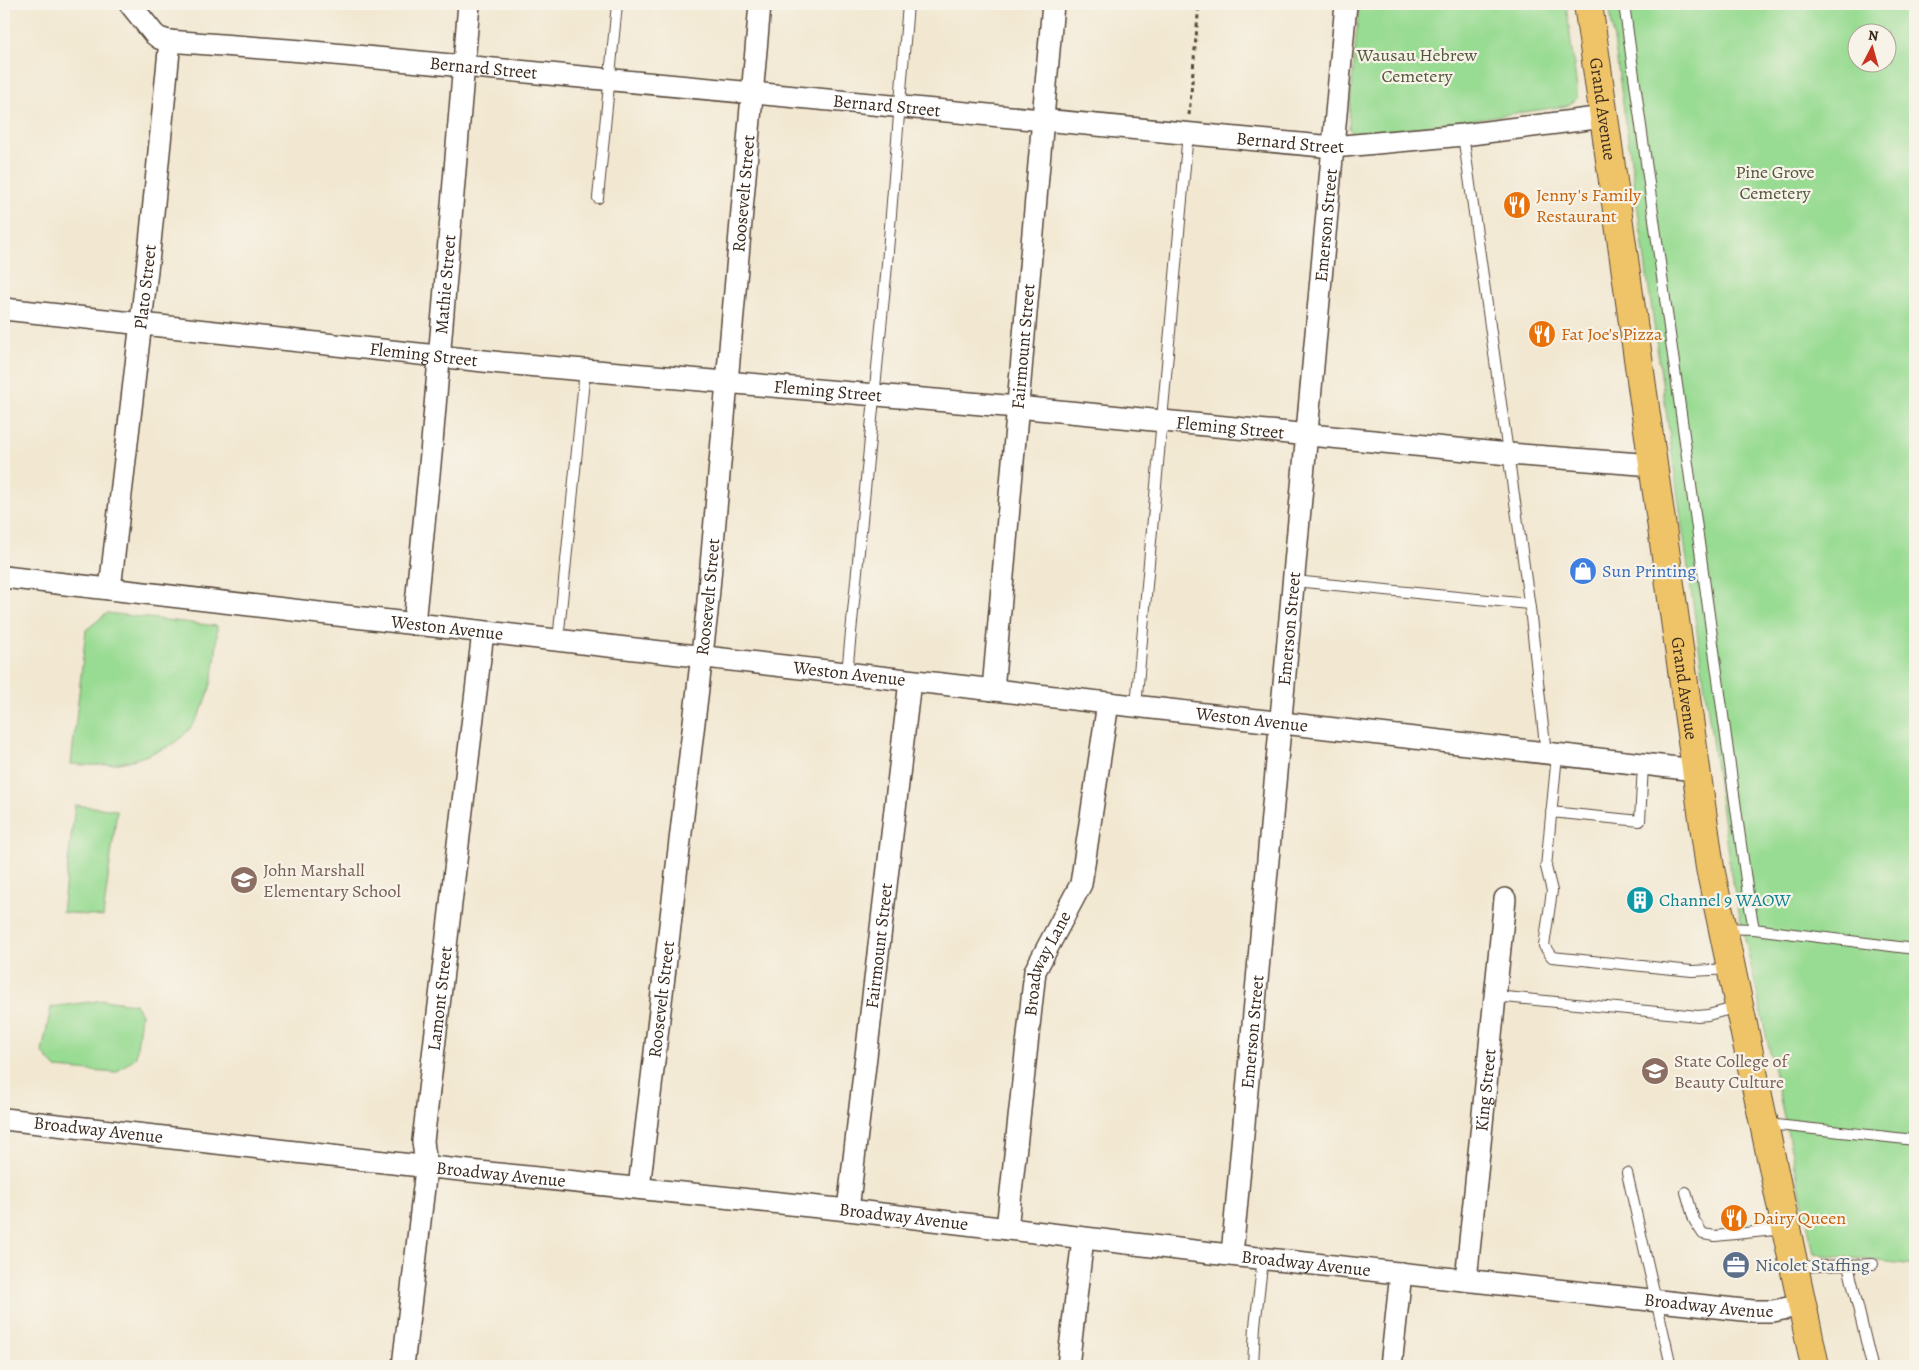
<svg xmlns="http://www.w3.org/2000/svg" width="1919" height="1370" viewBox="0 0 1919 1370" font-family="Alegreya,serif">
<rect width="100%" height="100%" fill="#f7f3e8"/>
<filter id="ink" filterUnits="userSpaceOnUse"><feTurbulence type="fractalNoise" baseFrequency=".02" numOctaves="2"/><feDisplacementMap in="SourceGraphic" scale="10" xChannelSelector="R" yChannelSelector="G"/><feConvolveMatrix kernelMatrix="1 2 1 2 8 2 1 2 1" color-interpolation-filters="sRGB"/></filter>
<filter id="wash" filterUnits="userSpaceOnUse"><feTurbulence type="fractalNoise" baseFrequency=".0096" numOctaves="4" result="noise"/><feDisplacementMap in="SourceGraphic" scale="20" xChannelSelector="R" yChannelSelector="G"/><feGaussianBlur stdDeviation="1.12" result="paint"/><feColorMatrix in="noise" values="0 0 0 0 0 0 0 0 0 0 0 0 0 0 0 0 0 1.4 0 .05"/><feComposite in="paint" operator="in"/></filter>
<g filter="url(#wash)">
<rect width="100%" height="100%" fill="#f2e8d2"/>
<path fill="#98db92" stroke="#6a8258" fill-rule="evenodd" d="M 1359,4 L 1566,4 L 1577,89 L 1577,98 L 1571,104 L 1566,106 L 1358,136 L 1353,135 L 1349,128 L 1349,118 Z
M 1609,4 L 1915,4 L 1915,1265 L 1814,1254 L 1731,875 ZM 1856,32 L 1886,32 L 1886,62 L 1856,62 Z
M 107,613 L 217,626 C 217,668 210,721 171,745 C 164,749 156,751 150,754 C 123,765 99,767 71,764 L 86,630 Z
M 75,805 L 117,810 L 103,917 L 62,912 Z
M 104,1000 L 135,1004 L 141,1014 L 136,1057 L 115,1073 L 56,1068 L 42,1052 L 51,1007 Z"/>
</g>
<g filter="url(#ink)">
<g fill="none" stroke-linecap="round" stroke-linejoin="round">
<g stroke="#564639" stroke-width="12">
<path id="service" d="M 1624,4 L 1749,902 L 1754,929
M 1463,135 L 1530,608 L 1546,754
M 598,198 L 617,4
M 1294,581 L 1529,604
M 558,641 L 585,370
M 847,673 L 886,276 L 908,4
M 1136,706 L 1188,133
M 1557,755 L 1546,867 L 1552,891 L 1544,946 L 1552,957 L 1692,971 L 1731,969
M 1551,812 L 1640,821 L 1643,765
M 1723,928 L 1754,929 L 1915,949
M 1495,996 L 1698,1016 L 1708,1015 L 1738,1007
M 1767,1124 L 1915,1140
M 1627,1173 L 1671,1366
M 1686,1192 L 1694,1220 L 1703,1234 L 1715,1236 L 1785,1229
M 1848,1265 L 1872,1366
M 1796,1267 L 1873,1264
M 1253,1366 L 1255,1326 L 1263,1258"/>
</g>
<g stroke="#564639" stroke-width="24">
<g id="minor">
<path id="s1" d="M 130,4 L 154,34 L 159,38 L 168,41 L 302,51 L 1333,147 L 1463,135 L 1604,117"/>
<path id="s2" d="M 4,309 L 502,363 L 1017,407 L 1509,454 L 1653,465"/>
<path id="s3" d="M 4,577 L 1695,770"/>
<path id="s4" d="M 110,589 L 149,253 L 170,41"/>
<path id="s5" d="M 414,624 L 431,454 L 469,4"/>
<path id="s6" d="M 993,690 L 1053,4"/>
<path id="s7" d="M 4,1119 L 402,1164 L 848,1210 L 1211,1253 L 1753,1311 L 1773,1311 L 1803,1305"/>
<path id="s8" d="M 639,1188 L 707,612 L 760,4"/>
<path id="s9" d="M 848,1210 L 910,681"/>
<path id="s10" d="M 1007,1229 L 1035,971 L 1081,884 L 1108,703"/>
<path id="s11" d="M 1232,1255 L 1346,4"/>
<path id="s12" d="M 1466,1280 L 1505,899"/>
<path id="s13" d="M 403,1366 L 424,1187 L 426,1166 L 423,1141 L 483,632"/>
<path d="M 1068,1366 L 1083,1238"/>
<path d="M 1391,1366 L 1401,1273"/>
</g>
</g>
<g stroke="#564639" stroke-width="30">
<g id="primary">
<path id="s14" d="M 1588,4 L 1710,868 L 1815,1366"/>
</g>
</g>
<path stroke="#564639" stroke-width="3" stroke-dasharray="4 4" stroke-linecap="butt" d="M 1189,115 L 1199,4"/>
<use href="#service" stroke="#fff" stroke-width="10"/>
<use href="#minor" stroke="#fff" stroke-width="21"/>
<use href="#primary" stroke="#efc469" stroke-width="28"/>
</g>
</g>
<defs>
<g id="restaurant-disc" transform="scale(1.4375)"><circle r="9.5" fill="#e8710a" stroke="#f7f3e8"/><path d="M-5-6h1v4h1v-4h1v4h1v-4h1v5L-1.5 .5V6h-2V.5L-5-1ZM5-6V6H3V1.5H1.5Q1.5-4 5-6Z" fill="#fff"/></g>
<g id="shop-disc" transform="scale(1.4375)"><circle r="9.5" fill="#3f7fe0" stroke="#f7f3e8"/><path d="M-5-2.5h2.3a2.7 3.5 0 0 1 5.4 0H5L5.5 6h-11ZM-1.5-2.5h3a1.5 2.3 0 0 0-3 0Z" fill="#fff"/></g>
<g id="school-disc" transform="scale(1.4375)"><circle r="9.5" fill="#8d6e63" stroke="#f7f3e8"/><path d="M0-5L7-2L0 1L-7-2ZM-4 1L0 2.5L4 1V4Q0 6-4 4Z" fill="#fff"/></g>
<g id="building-disc" transform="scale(1.4375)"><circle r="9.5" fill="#0f9aa8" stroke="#f7f3e8"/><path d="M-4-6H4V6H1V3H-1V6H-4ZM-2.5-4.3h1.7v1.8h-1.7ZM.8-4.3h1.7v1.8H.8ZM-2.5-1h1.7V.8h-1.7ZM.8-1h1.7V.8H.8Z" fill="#fff"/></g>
<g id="university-disc" transform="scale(1.4375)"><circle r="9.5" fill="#8d6e63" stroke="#f7f3e8"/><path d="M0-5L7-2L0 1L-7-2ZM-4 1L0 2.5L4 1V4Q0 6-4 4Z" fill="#fff"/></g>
<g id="office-disc" transform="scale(1.4375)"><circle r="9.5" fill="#5c6f8a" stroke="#f7f3e8"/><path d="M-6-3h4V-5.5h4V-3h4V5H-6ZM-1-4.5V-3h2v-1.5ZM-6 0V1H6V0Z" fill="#fff"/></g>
</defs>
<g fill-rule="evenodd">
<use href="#restaurant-disc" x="1517" y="205"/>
<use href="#restaurant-disc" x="1542" y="334"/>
<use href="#shop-disc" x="1583" y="571"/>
<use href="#school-disc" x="244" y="880"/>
<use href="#building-disc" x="1640" y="900"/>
<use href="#university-disc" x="1655" y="1071"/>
<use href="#restaurant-disc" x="1734" y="1218"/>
<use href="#office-disc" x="1736" y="1265"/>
</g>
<g text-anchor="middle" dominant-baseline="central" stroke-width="4.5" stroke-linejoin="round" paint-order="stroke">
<g font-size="18" fill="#52563b" stroke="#f7f3e8">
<text x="1417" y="55">Wausau Hebrew<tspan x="1417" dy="21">Cemetery</tspan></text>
<text x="1775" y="172">Pine Grove<tspan x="1775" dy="21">Cemetery</tspan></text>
</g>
<g font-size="18" fill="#3b2a1e" stroke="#f7f3e8">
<text stroke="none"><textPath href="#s1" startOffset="371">Bernard Street</textPath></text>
<text stroke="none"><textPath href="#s1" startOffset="776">Bernard Street</textPath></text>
<text stroke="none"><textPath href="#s14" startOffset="106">Grand Avenue</textPath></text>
<text stroke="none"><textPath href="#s1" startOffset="1181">Bernard Street</textPath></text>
<text stroke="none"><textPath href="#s8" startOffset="1000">Roosevelt Street</textPath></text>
<text stroke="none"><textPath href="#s11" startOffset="1034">Emerson Street</textPath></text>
<text stroke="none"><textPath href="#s5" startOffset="341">Mathie Street</textPath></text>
<text stroke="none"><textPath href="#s4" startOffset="304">Plato Street</textPath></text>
<text stroke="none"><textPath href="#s6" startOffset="345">Fairmount Street</textPath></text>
<text stroke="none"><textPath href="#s2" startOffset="422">Fleming Street</textPath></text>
<text stroke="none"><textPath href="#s2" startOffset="828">Fleming Street</textPath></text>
<text stroke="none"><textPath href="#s2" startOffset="1232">Fleming Street</textPath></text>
<text stroke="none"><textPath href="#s8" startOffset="595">Roosevelt Street</textPath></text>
<text stroke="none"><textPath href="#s3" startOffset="446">Weston Avenue</textPath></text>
<text stroke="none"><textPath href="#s11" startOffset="629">Emerson Street</textPath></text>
<text stroke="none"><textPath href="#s3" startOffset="851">Weston Avenue</textPath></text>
<text stroke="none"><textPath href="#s14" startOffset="691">Grand Avenue</textPath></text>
<text stroke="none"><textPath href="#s3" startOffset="1256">Weston Avenue</textPath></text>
<text stroke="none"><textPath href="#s9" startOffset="266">Fairmount Street</textPath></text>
<text stroke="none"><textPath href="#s10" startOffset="270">Broadway Lane</textPath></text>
<text stroke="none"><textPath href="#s13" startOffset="370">Lamont Street</textPath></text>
<text stroke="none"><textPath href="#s8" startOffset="190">Roosevelt Street</textPath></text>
<text stroke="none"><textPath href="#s11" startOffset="224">Emerson Street</textPath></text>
<text stroke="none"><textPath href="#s12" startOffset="191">King Street</textPath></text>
<text stroke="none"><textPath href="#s7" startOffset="95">Broadway Avenue</textPath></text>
<text stroke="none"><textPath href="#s7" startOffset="500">Broadway Avenue</textPath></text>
<text stroke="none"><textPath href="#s7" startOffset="905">Broadway Avenue</textPath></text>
<text stroke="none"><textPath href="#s7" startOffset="1310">Broadway Avenue</textPath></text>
<text stroke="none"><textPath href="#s7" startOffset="1715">Broadway Avenue</textPath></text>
</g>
<g font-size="18" fill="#c56008" stroke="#f7f3e8" text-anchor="start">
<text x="1536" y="195">Jenny's Family<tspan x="1536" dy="21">Restaurant</tspan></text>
<text x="1561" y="334">Fat Joe's Pizza</text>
<text x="1753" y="1218">Dairy Queen</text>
</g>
<g font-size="18" fill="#366cbe" stroke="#f7f3e8" text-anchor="start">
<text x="1602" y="571">Sun Printing</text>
</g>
<g font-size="18" fill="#785e54" stroke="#f7f3e8" text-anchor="start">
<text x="263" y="870">John Marshall<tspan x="263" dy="21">Elementary School</tspan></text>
<text x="1674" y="1061">State College of<tspan x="1674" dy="21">Beauty Culture</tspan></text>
</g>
<g font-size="18" fill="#0d838f" stroke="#f7f3e8" text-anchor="start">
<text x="1659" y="900">Channel 9 WAOW</text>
</g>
<g font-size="18" fill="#4e5e75" stroke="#f7f3e8" text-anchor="start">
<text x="1755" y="1265">Nicolet Staffing</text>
</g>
</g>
<rect width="1919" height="1370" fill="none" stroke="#f7f3e8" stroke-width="20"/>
<g transform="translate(1872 48) rotate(6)"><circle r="24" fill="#f7f3e8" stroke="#aca397"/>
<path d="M0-4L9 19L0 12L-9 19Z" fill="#c8321e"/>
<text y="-8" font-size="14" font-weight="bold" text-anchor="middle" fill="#3b2a1e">N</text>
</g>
</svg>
